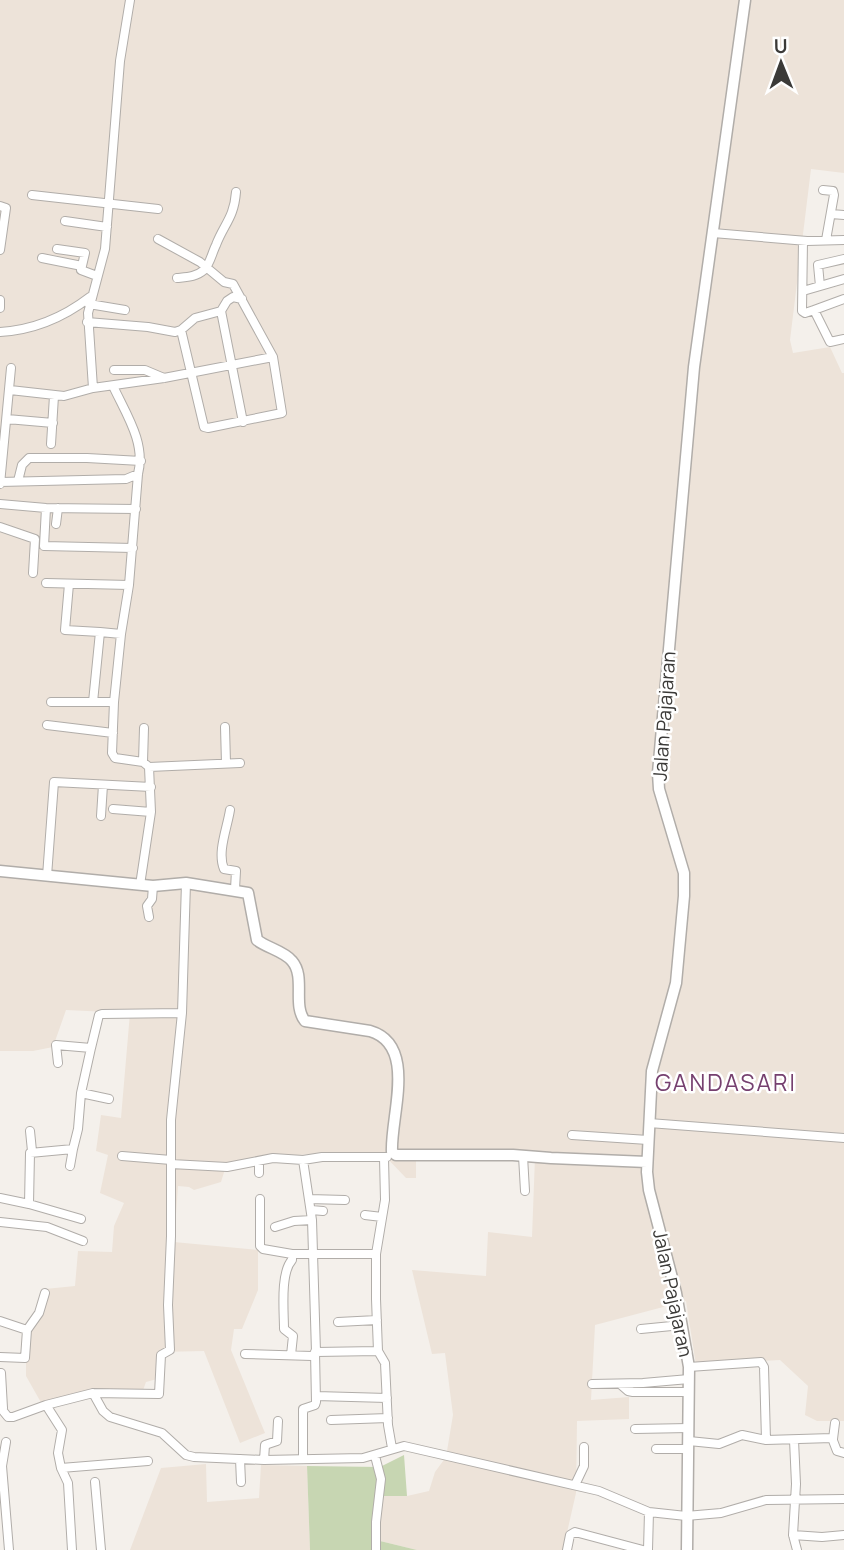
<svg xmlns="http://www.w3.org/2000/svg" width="844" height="1550" viewBox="0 0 844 1550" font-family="Manrope,sans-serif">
<rect width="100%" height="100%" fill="#f4f0eb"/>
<path fill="#ede3d9" d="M 0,0 L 844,0 L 844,173 L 811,169 L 790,340 L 793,353 L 830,347 L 842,373 L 844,373 L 844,1421 L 817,1421 L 805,1415 L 808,1386 L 780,1360 L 696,1365 L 686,1301 L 595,1325 L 591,1400 L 629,1397 L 629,1419 L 577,1421 L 576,1493 L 563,1550 L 417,1550 L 376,1540 L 382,1496 L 407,1496 L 429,1491 L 435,1472 L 446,1457 L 453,1415 L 445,1353 L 432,1354 L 412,1270 L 486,1276 L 488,1232 L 532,1237 L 535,1157 L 416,1160 L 416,1178 L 406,1178 L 384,1155 L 310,1154 L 266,1158 L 242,1169 L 225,1169 L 221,1182 L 194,1190 L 189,1187 L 178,1186 L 174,1242 L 258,1250 L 258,1290 L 242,1329 L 234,1329 L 231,1350 L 265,1433 L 240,1443 L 204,1351 L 160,1352 L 157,1379 L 146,1382 L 142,1393 L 93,1388 L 43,1406 L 26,1376 L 26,1330 L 39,1313 L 45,1289 L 75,1286 L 78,1251 L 112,1252 L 114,1226 L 124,1203 L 100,1193 L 108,1155 L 96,1151 L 101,1115 L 121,1118 L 130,1013 L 66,1010 L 53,1047 L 33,1051 L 0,1051 Z
M 206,1464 L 207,1502 L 259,1498 L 261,1465 L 307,1466 L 310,1550 L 130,1550 L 161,1468 Z"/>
<path fill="#c7d6b2" d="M 404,1455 L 407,1496 L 382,1496 L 376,1540 L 417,1550 L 310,1550 L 307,1466 L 380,1467 Z"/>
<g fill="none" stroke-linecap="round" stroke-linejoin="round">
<g stroke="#b1ada9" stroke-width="10">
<path id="street" d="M 130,0 L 120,61 L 105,249 L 88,313 L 93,388 L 164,378 L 273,357 L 233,284 L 224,282 L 200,262 L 158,239
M 823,190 L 833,191 L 834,195 L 826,240
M 32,195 L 158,209
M 0,206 L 6,208 L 0,250
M 831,214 L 844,215
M 65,221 L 107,227
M 713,233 L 807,241 L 844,240
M 803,241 L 802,311 L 805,313 L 814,310 L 830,342 L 844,339
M 57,249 L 85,253 L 81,270 L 97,276
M 42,258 L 82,266
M 177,278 C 187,277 196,277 204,270 C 210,264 212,253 216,245 C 224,224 234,218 236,192
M 820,286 L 818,265 L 844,259
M 803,291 L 844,279
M 242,299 L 233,297 L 227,301 L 221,311 L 243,422
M 0,300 L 0,308
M 89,304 L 125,310
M 814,310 L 844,299
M 87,322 L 148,327 L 175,332 L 181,330 L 195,318 L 221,311
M 181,330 L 204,427 L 208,428 L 282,413 L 273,357
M 0,332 C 33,330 64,317 90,297
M 114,370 L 145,370 L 164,378
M 113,386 C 126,414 146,443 138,474 L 129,585 L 121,634 L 114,702 L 112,753 L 115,758 L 143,762 L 149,767 L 151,812 L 140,885
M 10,390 L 64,396 L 93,388
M 7,419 L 53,423
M 51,444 L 54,396
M 18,481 L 22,465 L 29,458 L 87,458 L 141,461
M 0,482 L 126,479 L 138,474
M 0,484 L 11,368
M 0,504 L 46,508 L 136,509
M 46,508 L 44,546 L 133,548
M 56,524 L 58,508
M 0,527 L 35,539 L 33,573
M 46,583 L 129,585
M 69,584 L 65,630 L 100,632
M 51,702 L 93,702
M 114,702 L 93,702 L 100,632 L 121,634
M 47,725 L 113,733
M 225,727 L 226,763
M 143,762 L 144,728
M 149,767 L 240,763
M 113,809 L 151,812
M 230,810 C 227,829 217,852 224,869 L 236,871 L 235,889
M 101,816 L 103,785
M 47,876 L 54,782 L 151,787
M 149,917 L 147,906 L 152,899 L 153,886
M 58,1063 L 56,1045 L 91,1048 L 99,1015 L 102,1014 L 182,1013
M 81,1093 L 109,1099
M 649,1123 L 844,1138
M 30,1131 L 32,1151
M 572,1135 L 648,1140
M 122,1156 L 171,1160
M 523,1156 L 525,1191
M 384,1158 L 385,1200 L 376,1254 L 376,1299 L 378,1351 L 385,1363 L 388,1425 L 392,1448
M 303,1160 L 312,1220 L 316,1352
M 259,1161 L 259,1173
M 171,1164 L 227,1167 L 273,1158 L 303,1160 L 322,1157 L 387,1157
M 70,1166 L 73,1149
M 0,1198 L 29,1204 L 30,1153 L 73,1149 L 78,1129 L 81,1093 L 91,1048
M 260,1199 L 260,1246 L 263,1249 L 292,1254 L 376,1254
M 309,1199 L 345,1200
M 29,1204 L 81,1219
M 311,1210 L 323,1211
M 365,1215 L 382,1217
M 0,1222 L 47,1227 L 83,1241
M 275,1227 L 294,1221 L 312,1220
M 0,1321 L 27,1330
M 338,1322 L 377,1320
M 641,1329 L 682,1325
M 245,1354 L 312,1356 L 316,1352 L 378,1351
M 291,1355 L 293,1336 L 284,1329 C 284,1312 280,1273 292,1260 L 292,1254
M 0,1357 L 25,1358 L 27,1330 L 39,1313 L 45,1293
M 689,1367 L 761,1362 L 764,1367 L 766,1440 L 832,1438 L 837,1451 L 844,1453
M 1,1373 L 3,1408
M 592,1384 L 643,1383 L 689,1379
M 620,1384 L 628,1391 L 633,1392 L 689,1392
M 93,1393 L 159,1394 L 161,1355 L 170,1350 L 168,1305 L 171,1236 L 171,1120 L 182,1013 L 186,883
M 316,1396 L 387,1398
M 46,1405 L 62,1430 L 58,1453 L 61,1468 L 68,1483 L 72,1550
M 0,1407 L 8,1417 L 13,1417 L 46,1405 L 93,1393 L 103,1411 L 110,1417 L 162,1433 L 186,1455 L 194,1457 L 264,1460 L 363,1458 L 404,1446 L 599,1491 L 649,1512 L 686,1516 L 721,1513 L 766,1500 L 844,1499
M 331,1420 L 388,1418
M 635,1429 L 689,1428
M 833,1439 L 835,1423
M 794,1440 L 796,1484 L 793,1535 L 797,1550
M 689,1441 L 719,1444 L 742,1435 L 766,1440
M 6,1442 L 2,1466 L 9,1550
M 656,1449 L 689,1449
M 375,1456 L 381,1479 L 376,1522 L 376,1550
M 240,1459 L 241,1482
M 303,1459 L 303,1409 L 315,1405 L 316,1402 L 315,1352
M 264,1460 L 265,1445 L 277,1441 L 278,1421
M 61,1468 L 148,1461
M 95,1482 L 101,1550
M 575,1485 L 584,1466 L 584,1447
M 793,1535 L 822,1537 L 844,1535
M 567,1550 L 570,1535 L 575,1532 L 643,1550
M 648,1550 L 649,1512"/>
</g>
<g stroke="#b1ada9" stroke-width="13">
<path id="secondary" d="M 0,871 L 153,886 L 186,883 L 248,893 L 257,940 C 267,948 284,951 292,961 C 306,977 292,1005 305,1021 L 370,1031 C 418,1045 390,1117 392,1152 L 396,1155 L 513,1155 L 551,1158 L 647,1162
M 687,1550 L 689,1367 L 676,1293 L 649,1190 L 647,1172 L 652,1071 L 676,983 L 684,896 L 684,873 L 659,789 L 658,773 L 694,367 L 745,0"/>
</g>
<use href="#street" stroke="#fff" stroke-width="8"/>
<use href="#secondary" stroke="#fff" stroke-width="10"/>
</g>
<g text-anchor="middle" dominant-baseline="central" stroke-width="5" stroke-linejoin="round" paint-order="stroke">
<g font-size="19" fill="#3b3a38" stroke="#fff">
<text transform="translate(664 716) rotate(-86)">Jalan Pajajaran</text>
<text transform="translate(673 1293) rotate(78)">Jalan Pajajaran</text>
</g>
<g font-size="23" letter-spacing="2" fill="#76406f" stroke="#fff">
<text x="726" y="1082">GANDASARI</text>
</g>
</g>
<g transform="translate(781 63) rotate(359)" stroke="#ffffff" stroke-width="5" paint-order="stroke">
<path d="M0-5L12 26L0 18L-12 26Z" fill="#3b3a38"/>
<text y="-10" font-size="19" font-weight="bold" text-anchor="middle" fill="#3b3a38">U</text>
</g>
</svg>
